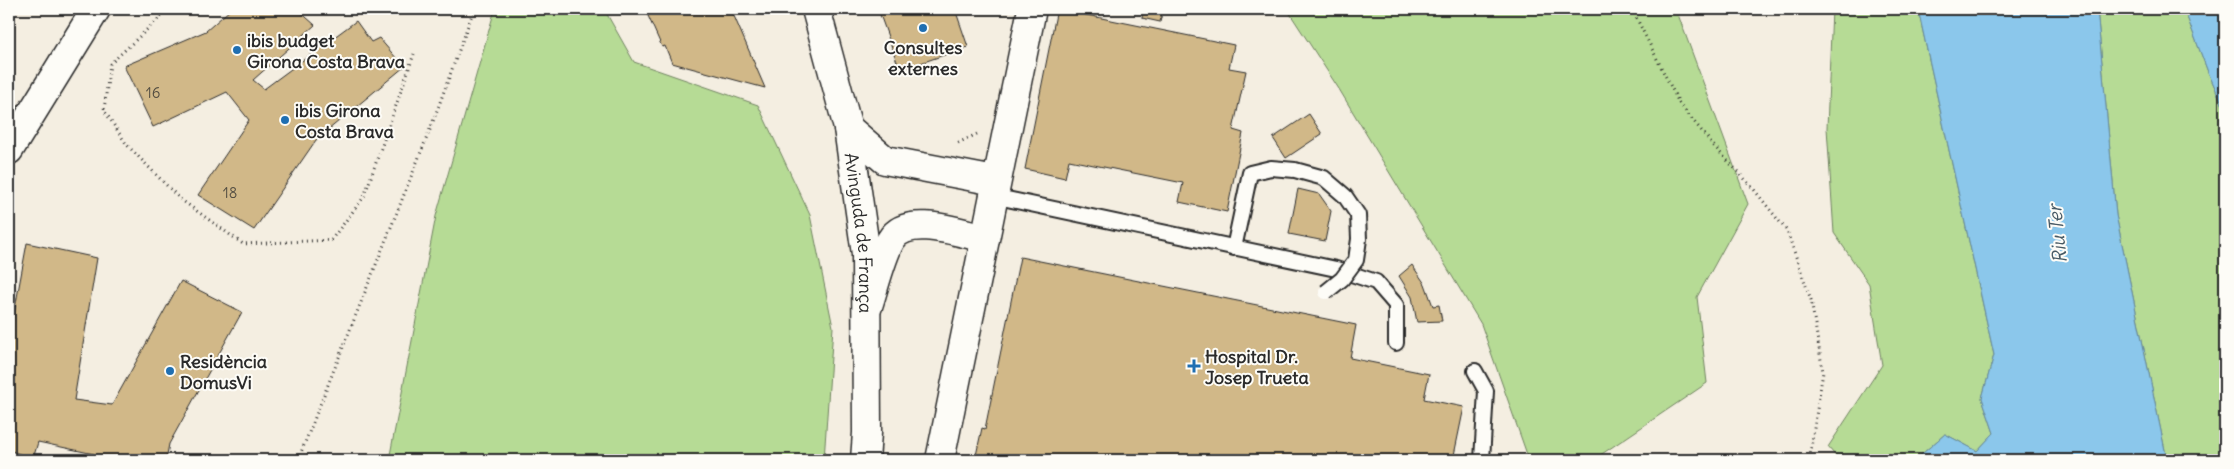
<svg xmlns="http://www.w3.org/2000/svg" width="2234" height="469" viewBox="0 0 2234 469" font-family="Delius,sans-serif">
<rect width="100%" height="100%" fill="#f4eee1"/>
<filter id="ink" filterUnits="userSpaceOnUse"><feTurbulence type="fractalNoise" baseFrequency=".02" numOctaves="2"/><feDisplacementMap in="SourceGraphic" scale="10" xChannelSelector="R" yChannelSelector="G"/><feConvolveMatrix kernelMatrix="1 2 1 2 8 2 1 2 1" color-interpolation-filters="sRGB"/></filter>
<g filter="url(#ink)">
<path fill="#b6db95" stroke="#708360" d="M 495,9 L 604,9 L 634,62 L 758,105 L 810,215 L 833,327 L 824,460 L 389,460 L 436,216 Z
M 1287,9 L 1676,9 L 1748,204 L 1697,297 L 1707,383 L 1593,460 L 1529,460 L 1481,324 L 1339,89 Z
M 1832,9 L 1918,9 L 1994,355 L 1982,398 L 1994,433 L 1977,451 L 1945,434 L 1915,460 L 1839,460 L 1828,447 L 1882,365 L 1869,284 L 1834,233 L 1827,128 Z
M 2097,9 L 2184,9 L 2208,72 L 2225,110 L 2225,460 L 2167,460 L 2116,215 Z"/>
<path fill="#8bc7eb" stroke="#65899e" d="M 1918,9 L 2097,9 L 2116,215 L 2167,460 L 1915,460 L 1945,434 L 1977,451 L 1994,433 L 1982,398 L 1994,355 Z
M 2184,9 L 2225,9 L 2225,110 L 2208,72 Z"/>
<path fill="#d1b888" stroke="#2b2b2b" d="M 231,9 L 297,9 L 315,25 L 253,80 L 264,89 L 356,21 L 371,42 L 379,38 L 404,67 L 316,140 L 254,230 L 198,195 L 249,120 L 227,92 L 153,127 L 124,66 L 206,31 Z
M 645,9 L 731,9 L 765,88 L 672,63 L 665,46 L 662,47 Z
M 878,9 L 955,9 L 968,47 L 900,70 Z
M 1057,9 L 1234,45 L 1229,68 L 1246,71 L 1233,130 L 1243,133 L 1227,212 L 1179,202 L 1183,183 L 1069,160 L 1065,178 L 1025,169 Z
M 1143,9 L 1163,9 L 1160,22 L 1142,18 Z
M 1309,114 L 1322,134 L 1286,158 L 1273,138 Z
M 1298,189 L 1319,194 L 1331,211 L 1325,241 L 1289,234 Z
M 27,243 L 97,258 L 74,400 L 112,405 L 181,281 L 242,312 L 169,444 L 166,460 L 94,460 L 94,454 L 38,442 L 33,459 L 9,450 L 9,341 Z
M 1020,257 L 1356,325 L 1350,358 L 1429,374 L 1424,399 L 1464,407 L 1453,460 L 975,460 L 982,428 L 985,429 Z
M 1412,265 L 1425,284 L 1433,306 L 1439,305 L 1442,321 L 1417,322 L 1412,297 L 1399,276 Z"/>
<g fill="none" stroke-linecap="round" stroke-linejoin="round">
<g stroke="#2b2b2b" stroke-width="18">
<path id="service" d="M 993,196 L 1336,269 L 1376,282 L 1396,305 L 1396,343
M 1234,248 L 1250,173 L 1271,168 L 1295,170
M 1475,371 L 1486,391 L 1482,460"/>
</g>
<g stroke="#2b2b2b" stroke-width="31">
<path id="minor" d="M 848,128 L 885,160 L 995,181
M 9,150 L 96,9
M 868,306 C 874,288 882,255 891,240 C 906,213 961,233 985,238
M 940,460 L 1032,9"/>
</g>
<g stroke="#2b2b2b" stroke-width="31">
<g id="secondary">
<path id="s1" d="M 816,9 L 848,128 L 866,254 L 867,433 L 865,460"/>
</g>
</g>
<path stroke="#2b2b2b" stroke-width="3" stroke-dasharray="1 4" stroke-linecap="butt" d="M 169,9 L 110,64 L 104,110 L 127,145 L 180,199 L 243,244 L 331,240 L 364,197 L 414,54
M 1632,9 L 1679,103 L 1713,145 L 1752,187 L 1787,231 L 1811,300 L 1823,372 L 1809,460
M 958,143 L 977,134
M 298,460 L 431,127 L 474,9"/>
<use href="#service" stroke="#fdfcf7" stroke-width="14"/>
<use href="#minor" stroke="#fdfcf7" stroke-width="28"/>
<use href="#secondary" stroke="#fdfcf7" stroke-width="28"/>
<g stroke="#2b2b2b" stroke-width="18" stroke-linecap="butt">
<path id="service-bridge" d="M 1295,170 L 1324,178 L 1345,196 L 1358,215 L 1359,239 L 1356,260 L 1342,279 L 1326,292"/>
</g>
<use href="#service-bridge" stroke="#fdfcf7" stroke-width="14"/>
</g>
</g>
<g fill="#1f6fb2" stroke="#fdfcf7" stroke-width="2">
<circle cx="923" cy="28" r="5"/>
<circle cx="237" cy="50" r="5"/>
<circle cx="285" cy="120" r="5"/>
<path d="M1191.5 358.5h5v5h5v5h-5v5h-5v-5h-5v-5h5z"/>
<circle cx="170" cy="371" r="5"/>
</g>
<g text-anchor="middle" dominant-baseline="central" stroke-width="4" stroke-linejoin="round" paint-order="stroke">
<g font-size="15" fill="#544e42">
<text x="153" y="92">16</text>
<text x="230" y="192">18</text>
</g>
<g font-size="18" font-weight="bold" fill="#2b2b2b" stroke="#fdfcf7" text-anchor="start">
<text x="247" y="40">ibis budget<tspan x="247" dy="21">Girona Costa Brava</tspan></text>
<text x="923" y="47" text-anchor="middle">Consultes<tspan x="923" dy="21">externes</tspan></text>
<text x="295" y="110">ibis Girona<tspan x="295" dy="21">Costa Brava</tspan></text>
<text x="1205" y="356">Hospital Dr.<tspan x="1205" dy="21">Josep Trueta</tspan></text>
<text x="180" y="361">Residència<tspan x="180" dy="21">DomusVi</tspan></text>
</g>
<g font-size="18" fill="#2b2b2b" stroke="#fdfcf7">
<text stroke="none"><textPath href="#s1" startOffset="229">Avinguda de França</textPath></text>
</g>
<g font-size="19" font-style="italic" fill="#485a65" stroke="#fdfcf7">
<text transform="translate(2057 234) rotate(-96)">Riu Ter</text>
</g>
</g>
<rect width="2234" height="469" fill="none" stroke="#fdfcf7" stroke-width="30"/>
<rect x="15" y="15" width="2204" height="439" fill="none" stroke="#2b2b2b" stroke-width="2" filter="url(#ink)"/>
</svg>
